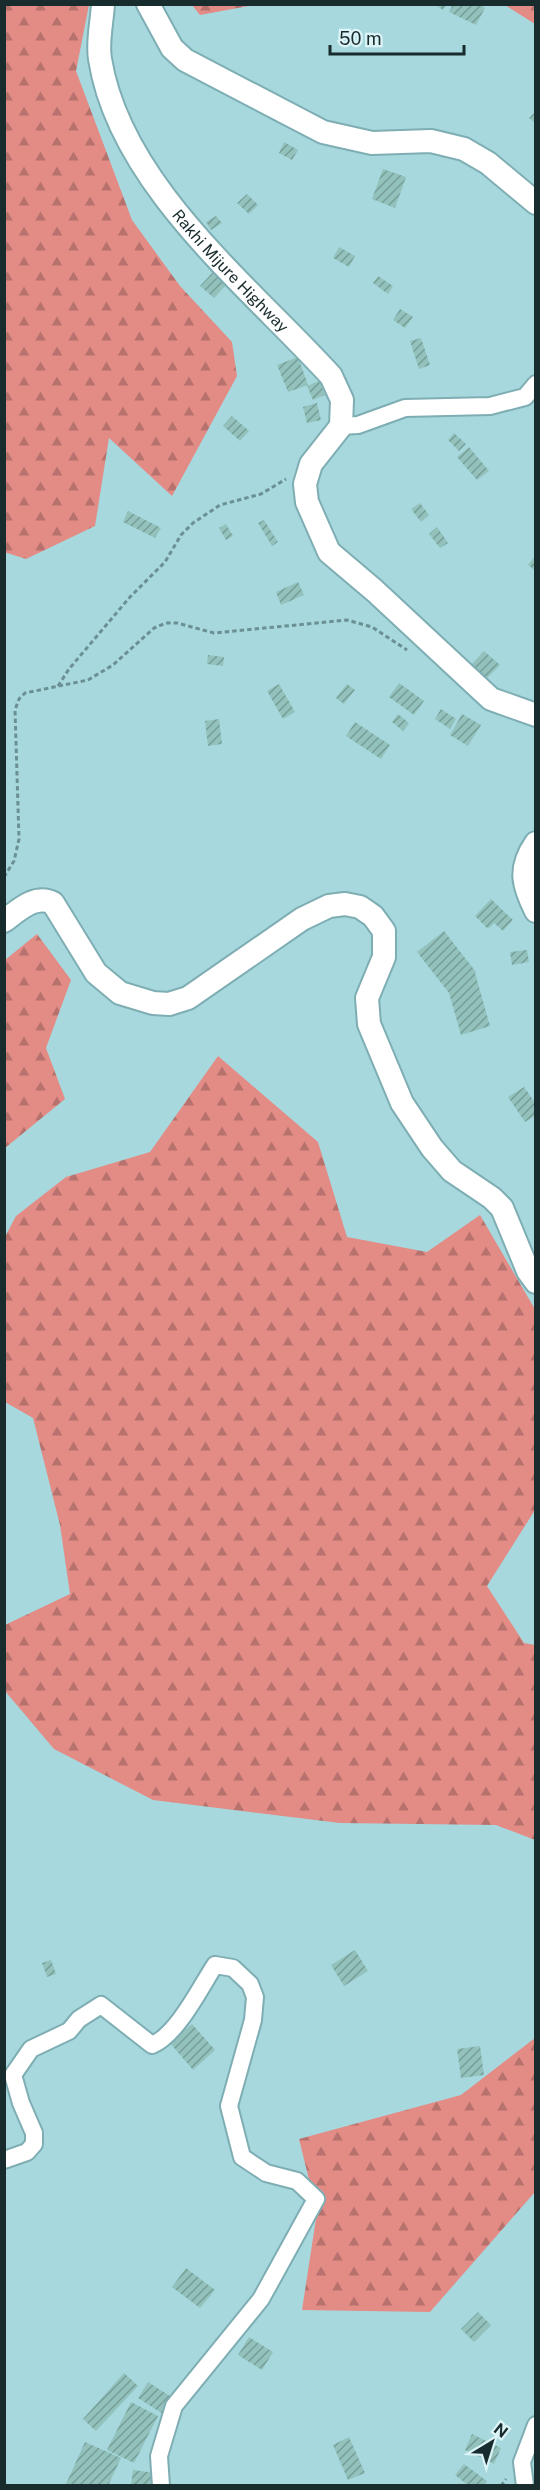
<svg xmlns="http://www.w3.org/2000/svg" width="540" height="2490" viewBox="0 0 540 2490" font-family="'Public Sans',sans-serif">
<defs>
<pattern id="forest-firs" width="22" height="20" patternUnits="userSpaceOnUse" patternTransform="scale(1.5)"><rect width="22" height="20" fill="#e38b85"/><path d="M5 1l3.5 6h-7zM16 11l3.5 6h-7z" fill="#b7726d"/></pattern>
<pattern id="building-hatch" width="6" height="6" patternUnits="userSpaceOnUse" patternTransform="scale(1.5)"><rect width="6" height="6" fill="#92c2bb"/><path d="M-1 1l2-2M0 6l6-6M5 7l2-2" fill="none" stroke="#769e98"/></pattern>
</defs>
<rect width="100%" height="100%" fill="#a7d8de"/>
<path fill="url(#forest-firs)" d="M 5,4 L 89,5 L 76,71 L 132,220 L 180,286 L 232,342 L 237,376 L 172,496 L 109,438 L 95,526 L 26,559 L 4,552 Z
M 192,5 L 254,5 L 200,15 Z
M 505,5 L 535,5 L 535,24 Z
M 37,934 L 71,980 L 46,1048 L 65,1099 L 5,1148 L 5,960 Z
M 218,1056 L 318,1142 L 347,1237 L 427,1252 L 480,1215 L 536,1311 L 535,1510 L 487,1586 L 524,1643 L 535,1645 L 535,1840 L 496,1825 L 340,1823 L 153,1800 L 54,1749 L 5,1691 L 5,1625 L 70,1594 L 60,1525 L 33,1418 L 5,1402 L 5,1237 L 16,1216 L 66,1177 L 150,1152 Z
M 535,2038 L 535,2192 L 430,2312 L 302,2310 L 317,2212 L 299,2139 L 461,2095 Z"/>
<path fill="url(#building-hatch)" d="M 434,4 L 447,4 L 443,10 Z
M 453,4 L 479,4 L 485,8 L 476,25 L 449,12 Z
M 536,111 L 536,124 L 529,118 Z
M 284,142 L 298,150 L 292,160 L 279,153 Z
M 383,169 L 406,177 L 395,208 L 372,199 Z
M 247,194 L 258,205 L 249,214 L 237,203 Z
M 216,216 L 222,223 L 211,230 L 206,222 Z
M 339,247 L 355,256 L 349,267 L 333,258 Z
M 214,271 L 228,283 L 214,298 L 200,286 Z
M 378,276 L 393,286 L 388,294 L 373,283 Z
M 400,309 L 413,317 L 405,328 L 393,320 Z
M 421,338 L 430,365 L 419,369 L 410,341 Z
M 298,357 L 308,385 L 288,392 L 277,365 Z
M 319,381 L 325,395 L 313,400 L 307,386 Z
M 317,403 L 321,420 L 307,423 L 303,407 Z
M 232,416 L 249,431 L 240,441 L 223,426 Z
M 454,433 L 466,444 L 459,451 L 448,440 Z
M 469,447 L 489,471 L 477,480 L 457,457 Z
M 420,503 L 429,515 L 421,522 L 411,509 Z
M 128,511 L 161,528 L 155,538 L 123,522 Z
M 264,520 L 278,542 L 272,546 L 258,523 Z
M 226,524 L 233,536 L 226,540 L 219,528 Z
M 437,527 L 448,543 L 440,548 L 429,534 Z
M 536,555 L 536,571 L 528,565 Z
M 298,582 L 304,595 L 281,605 L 276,592 Z
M 484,651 L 500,665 L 486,679 L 471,665 Z
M 208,655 L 224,657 L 223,666 L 207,664 Z
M 399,683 L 424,701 L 414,715 L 389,697 Z
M 279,684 L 295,712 L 283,719 L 267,691 Z
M 347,684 L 355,690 L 344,704 L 336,698 Z
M 441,709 L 456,719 L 450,729 L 435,719 Z
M 398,714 L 409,723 L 403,731 L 392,722 Z
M 462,714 L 481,725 L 468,746 L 450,735 Z
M 219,719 L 222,744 L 208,746 L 205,721 Z
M 355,722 L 390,745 L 381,759 L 346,736 Z
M 491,899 L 513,920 L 503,931 L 494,923 L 488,929 L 475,916 Z
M 444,931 L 476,972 L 475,973 L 490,1026 L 461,1035 L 449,993 L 417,952 Z
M 527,950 L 529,962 L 512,965 L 510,952 Z
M 524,1087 L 536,1104 L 536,1115 L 525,1122 L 508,1097 Z
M 355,1950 L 368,1971 L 344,1986 L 331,1965 Z
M 51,1960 L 56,1974 L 47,1977 L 42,1963 Z
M 192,2024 L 215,2050 L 193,2070 L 170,2043 Z
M 480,2046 L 484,2075 L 461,2078 L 457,2049 Z
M 186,2268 L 215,2290 L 200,2308 L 172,2287 Z
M 478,2312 L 491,2325 L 474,2342 L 461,2329 Z
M 249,2337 L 273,2352 L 262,2370 L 238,2355 Z
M 124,2373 L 138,2386 L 96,2431 L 83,2419 Z
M 148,2382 L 173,2398 L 163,2414 L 138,2398 Z
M 131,2402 L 158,2416 L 134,2463 L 107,2450 Z
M 472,2434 L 501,2448 L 494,2464 L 465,2450 Z
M 349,2437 L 365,2473 L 348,2480 L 333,2445 Z
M 85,2442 L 121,2458 L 108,2486 L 65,2486 Z
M 464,2464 L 487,2481 L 484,2486 L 469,2486 L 455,2475 Z
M 133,2470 L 155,2473 L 154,2486 L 131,2486 Z"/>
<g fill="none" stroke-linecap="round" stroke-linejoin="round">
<g stroke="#7eaeb3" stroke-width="20">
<path id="minor" d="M 341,426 L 358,425 L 405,408 L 490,406 L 525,397 L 536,384
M 4,2160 L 27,2152 L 34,2144 L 34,2133 L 21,2103 L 13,2075 L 31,2049 L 69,2031 L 79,2019 L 101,2005 L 152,2045 C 177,2035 200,1988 215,1965 L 233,1968 L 250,1984 L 255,1997 L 253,2020 L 229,2106 L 242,2157 L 266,2173 L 297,2181 L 316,2199 L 261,2299 L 174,2406 L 159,2456 L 161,2486
M 525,2486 L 522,2462 L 536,2425"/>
</g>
<g stroke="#7eaeb3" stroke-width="26">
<g id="secondary">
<path id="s1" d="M 103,4 C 102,22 97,42 100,59 C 120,185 249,286 331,376 L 342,400 L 341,426 L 311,464 L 305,484 L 307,502 L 329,552 L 375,591 L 491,699 L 536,715"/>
<path d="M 148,4 L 172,48 L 185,60 L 323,132 L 372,143 L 431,141 L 464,149 L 488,163 L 536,203"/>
<path d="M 536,843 C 518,869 523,885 536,911"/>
<path d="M 4,921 C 19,910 35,894 53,903 L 96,973 L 120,993 L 153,1003 L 169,1004 L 188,998 L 302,919 L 329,906 L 345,904 L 360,907 L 373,916 L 384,931 L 384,957 L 367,998 L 369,1024 L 402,1103 L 432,1148 L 452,1171 L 492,1198 L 502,1208 L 528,1271 L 536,1282"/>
</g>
</g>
<path stroke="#6b9094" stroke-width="3" stroke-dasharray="4.5 3" stroke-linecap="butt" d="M 58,686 L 69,669 L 130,597 L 165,562 L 181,535 L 193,523 L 220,505 L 261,494 L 286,479
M 4,877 L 14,861 L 19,839 L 15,710 L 19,699 L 25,693 L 88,680 L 113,665 L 154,628 L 166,623 L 177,623 L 214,633 L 347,620 L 372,627 L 407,650
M 501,2486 L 506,2479"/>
<use href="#minor" stroke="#fff" stroke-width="16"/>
<use href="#secondary" stroke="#fff" stroke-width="22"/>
</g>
<g text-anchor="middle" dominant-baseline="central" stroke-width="5" stroke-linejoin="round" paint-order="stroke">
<g font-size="16" fill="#182b2d" stroke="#dcf4f7">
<text stroke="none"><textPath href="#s1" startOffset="308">Rakhi Mijure Highway</textPath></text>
</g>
</g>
<rect width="540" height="2490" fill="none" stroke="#182b2d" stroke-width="12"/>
<g transform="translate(492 2442) rotate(38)" stroke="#dcf4f7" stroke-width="4.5" paint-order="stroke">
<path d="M0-4.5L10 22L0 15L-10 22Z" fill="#182b2d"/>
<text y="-9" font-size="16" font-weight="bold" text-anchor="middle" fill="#182b2d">N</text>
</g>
<path d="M330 45v9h134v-9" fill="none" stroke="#182b2d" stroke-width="3"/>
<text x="339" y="45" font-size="18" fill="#182b2d" stroke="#dcf4f7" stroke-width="4.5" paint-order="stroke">50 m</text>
</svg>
